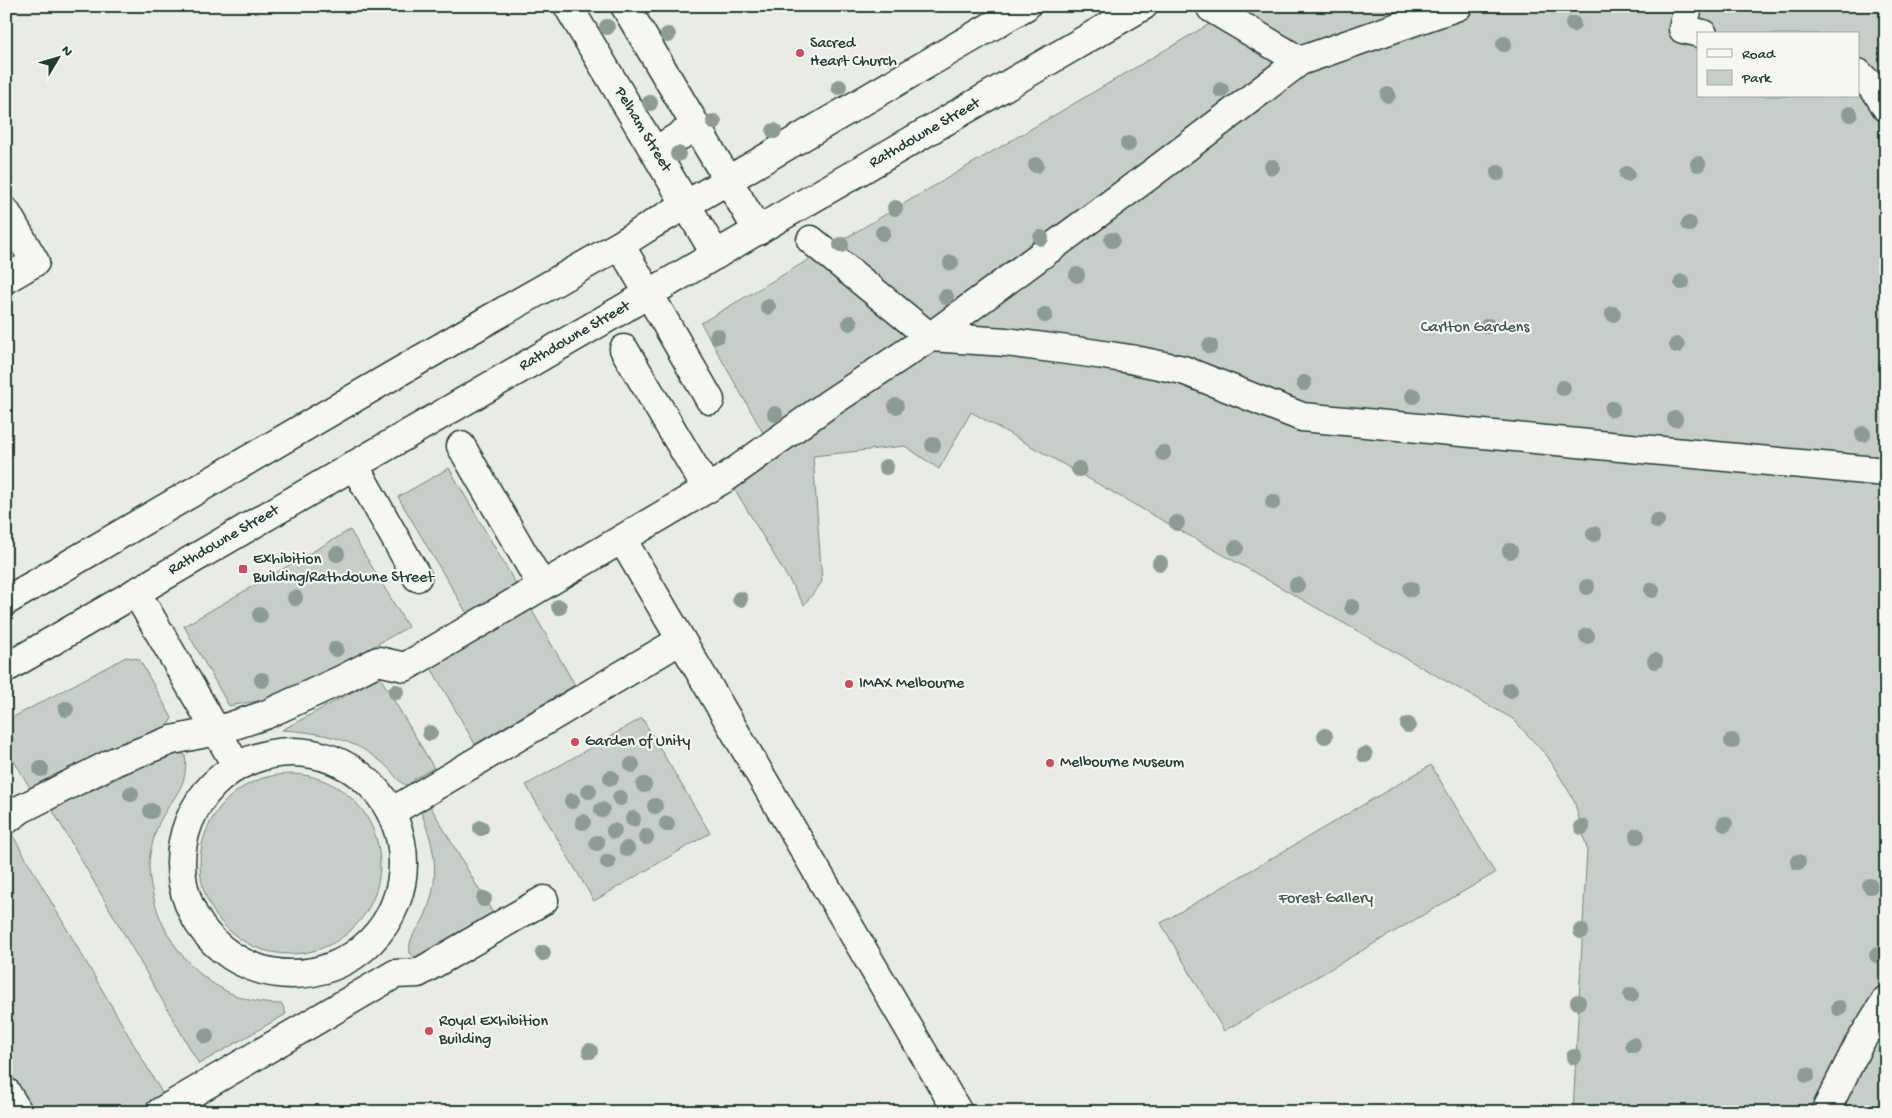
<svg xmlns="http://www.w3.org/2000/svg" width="1892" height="1118" viewBox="0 0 1892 1118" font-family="'Gochi Hand',sans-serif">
<rect width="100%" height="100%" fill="#e9ebe7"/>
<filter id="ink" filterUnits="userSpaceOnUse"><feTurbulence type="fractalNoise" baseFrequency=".02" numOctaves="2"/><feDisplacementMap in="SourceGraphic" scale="10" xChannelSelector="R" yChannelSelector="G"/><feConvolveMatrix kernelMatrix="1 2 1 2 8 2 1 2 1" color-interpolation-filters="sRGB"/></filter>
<g filter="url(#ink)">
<path fill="#c7cec9" stroke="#73867e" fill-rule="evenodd" d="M 1240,6 L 1886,6 L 1886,1112 L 1573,1112 L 1587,849 L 1574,800 L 1548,757 L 1513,719 L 971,412 L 939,469 L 905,446 L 813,456 L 822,582 L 804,605 L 719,463 L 765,436 L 701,323 ZM 1698,34 L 1858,34 L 1858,96 L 1698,96 Z
M 449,468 L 521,593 L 472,622 L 398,497 Z
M 350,530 L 408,627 L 309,682 L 263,700 L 229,706 L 184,626 Z
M 530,607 L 575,685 L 475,744 L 430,666 Z
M 126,657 L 139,659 L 172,718 L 168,726 L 112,748 L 31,789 L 6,748 L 6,721 Z
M 380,677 L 434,768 L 414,779 L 418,785 C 401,790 397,776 387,767 C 384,763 379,760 375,757 C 348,737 315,732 282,730 Z
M 642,718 L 710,833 L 594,901 L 526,785 Z
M 173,752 L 185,755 C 190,790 168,799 157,828 C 154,836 152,845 150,854 C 147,870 151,887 155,903 C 171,959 221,1005 282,1004 L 286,1014 L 199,1064 L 52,809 Z
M 1431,765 L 1495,873 L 1224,1031 L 1161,923 Z
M200 864a90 90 0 1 1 180 0a90 90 0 1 1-180 0Z
M 429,804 L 494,915 L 416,958 L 410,953 C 408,935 417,933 424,918 C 441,879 436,850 421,812 Z
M 6,824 L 173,1112 L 6,1112 Z"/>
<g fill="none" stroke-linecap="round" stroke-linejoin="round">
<g stroke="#1f3d34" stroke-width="31">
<path id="minor" d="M 568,6 L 716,255
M 625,6 L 758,231
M 1688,6 L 1683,29 L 1703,34
M 1211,8 L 1300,61
M 1858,73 L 1877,92 L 1886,107
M 655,151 L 696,126
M 6,212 L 35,262 L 6,279
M 811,240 L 930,337 L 1006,342 L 1083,352 L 1130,359 L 1183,370 L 1302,417 L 1886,472
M 649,294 L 710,400
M 624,349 L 707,489
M 461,446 L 542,586
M 354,465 L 417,577
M 622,539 L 958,1112
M 136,592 L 236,765
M181 863a111 111 0 1 1 222 0a111 111 0 1 1-222 0Z
M 393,811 L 681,640
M 6,820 L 21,809 L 116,761 L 172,740 L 216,731 L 265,715 L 343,679 L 378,661 L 405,667 L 727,477 L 827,405 L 930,337 L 1150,175 L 1300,61 L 1458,6
M 6,1092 L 18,1112
M 160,1112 L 395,974 L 418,973 L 544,900
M 1825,1112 L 1859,1044 L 1886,1000"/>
</g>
<g stroke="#1f3d34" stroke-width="31">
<path id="major" d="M 620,245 L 649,294
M 6,601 L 488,320 L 620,245 L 653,224 L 1026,6
M 6,668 L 1143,6"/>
</g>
<use href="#minor" stroke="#f6f6f2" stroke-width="28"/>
<use href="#major" stroke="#f6f6f2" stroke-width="28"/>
</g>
<g fill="#8d9b95">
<circle cx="1573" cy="24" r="8"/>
<circle cx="607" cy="27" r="8"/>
<circle cx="668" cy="35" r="8"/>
<circle cx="1504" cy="44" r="8"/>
<circle cx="839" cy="87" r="8"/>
<circle cx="1221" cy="90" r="8"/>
<circle cx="1388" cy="95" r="8"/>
<circle cx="650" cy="103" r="8"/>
<circle cx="1850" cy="114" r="8"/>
<circle cx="714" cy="122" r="8"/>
<circle cx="774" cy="131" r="8"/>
<circle cx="1128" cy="144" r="8"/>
<circle cx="678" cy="154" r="8"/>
<circle cx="1698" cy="164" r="8"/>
<circle cx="1036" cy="165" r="8"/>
<circle cx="1272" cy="167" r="8"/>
<circle cx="1498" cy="173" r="8"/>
<circle cx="1627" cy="174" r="8"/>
<circle cx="895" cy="208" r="8"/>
<circle cx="1689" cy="224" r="8"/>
<circle cx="883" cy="233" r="8"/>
<circle cx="1041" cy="238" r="8"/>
<circle cx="1112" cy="240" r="8"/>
<circle cx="841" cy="245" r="8"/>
<circle cx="951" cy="263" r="8"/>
<circle cx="1077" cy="275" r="8"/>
<circle cx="1682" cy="282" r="8"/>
<circle cx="946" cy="297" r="8"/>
<circle cx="768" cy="307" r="8"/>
<circle cx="1613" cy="314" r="8"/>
<circle cx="1045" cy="315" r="8"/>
<circle cx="850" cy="323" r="8"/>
<circle cx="1488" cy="326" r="8"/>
<circle cx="717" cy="336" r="8"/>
<circle cx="1677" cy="345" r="8"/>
<circle cx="1210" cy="346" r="8"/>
<circle cx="1304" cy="383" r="8"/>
<circle cx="1563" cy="388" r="8"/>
<circle cx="1413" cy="396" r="8"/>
<circle cx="896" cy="406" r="8"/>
<circle cx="1612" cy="409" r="8"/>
<circle cx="775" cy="414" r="8"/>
<circle cx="1675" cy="419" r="8"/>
<circle cx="1863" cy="434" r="8"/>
<circle cx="933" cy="445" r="8"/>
<circle cx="1163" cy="453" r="8"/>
<circle cx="886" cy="467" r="8"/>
<circle cx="1079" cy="469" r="8"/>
<circle cx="1273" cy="502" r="8"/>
<circle cx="1657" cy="521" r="8"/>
<circle cx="1177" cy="523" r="8"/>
<circle cx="1594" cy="534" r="8"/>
<circle cx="1236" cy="548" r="8"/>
<circle cx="1510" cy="551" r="8"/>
<circle cx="337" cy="554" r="8"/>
<circle cx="1160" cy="563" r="8"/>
<circle cx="1297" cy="585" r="8"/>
<circle cx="1587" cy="587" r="8"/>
<circle cx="1411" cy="589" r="8"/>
<circle cx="1652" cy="590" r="8"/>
<circle cx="295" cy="598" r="8"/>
<circle cx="740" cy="599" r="8"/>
<circle cx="559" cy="607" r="8"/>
<circle cx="1352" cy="607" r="8"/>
<circle cx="260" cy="615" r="8"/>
<circle cx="1587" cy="636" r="8"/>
<circle cx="336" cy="649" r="8"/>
<circle cx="1655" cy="661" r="8"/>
<circle cx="262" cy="680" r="8"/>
<circle cx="1510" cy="690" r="8"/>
<circle cx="396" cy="692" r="8"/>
<circle cx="66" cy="709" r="8"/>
<circle cx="1408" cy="725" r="8"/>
<circle cx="430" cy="733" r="8"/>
<circle cx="1325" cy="736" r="8"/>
<circle cx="1732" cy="741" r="8"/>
<circle cx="1365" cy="755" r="8"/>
<circle cx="632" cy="765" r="8"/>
<circle cx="41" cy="769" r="8"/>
<circle cx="611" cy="778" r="8"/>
<circle cx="644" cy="785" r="8"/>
<circle cx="589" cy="791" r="8"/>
<circle cx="131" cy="794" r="8"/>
<circle cx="620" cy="798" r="8"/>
<circle cx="572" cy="801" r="8"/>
<circle cx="655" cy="806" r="8"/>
<circle cx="602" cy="810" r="8"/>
<circle cx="151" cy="811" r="8"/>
<circle cx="633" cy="819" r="8"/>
<circle cx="583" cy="822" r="8"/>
<circle cx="667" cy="824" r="8"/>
<circle cx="1725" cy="824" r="8"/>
<circle cx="1582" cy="827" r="8"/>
<circle cx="481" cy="828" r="8"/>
<circle cx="614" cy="831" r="8"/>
<circle cx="1637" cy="836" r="8"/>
<circle cx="646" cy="837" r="8"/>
<circle cx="597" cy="843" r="8"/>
<circle cx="627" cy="849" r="8"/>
<circle cx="608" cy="862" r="8"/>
<circle cx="1798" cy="862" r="8"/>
<circle cx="1870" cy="886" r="8"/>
<circle cx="484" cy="899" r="8"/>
<circle cx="1581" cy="931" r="8"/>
<circle cx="543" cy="953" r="8"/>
<circle cx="1877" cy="955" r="8"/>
<circle cx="1631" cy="995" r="8"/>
<circle cx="1578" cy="1002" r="8"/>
<circle cx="1839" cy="1008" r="8"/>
<circle cx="206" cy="1036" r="8"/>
<circle cx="1633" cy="1045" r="8"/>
<circle cx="590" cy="1051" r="8"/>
<circle cx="1574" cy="1057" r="8"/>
<circle cx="1807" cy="1075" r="8"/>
</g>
</g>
<g fill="#d1495b" stroke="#f6f6f2" stroke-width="2">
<circle cx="800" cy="53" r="5"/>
<rect x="238" y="564" width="10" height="10" rx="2.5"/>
<circle cx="849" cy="684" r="5"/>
<circle cx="575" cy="742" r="5"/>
<circle cx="1050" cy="763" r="5"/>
<circle cx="429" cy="1031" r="5"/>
</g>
<g text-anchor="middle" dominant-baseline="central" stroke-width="4.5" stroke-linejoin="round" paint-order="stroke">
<g font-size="16" fill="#1f3d34" stroke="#f6f6f2" text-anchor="start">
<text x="810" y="44">Sacred<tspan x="810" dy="18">Heart Church</tspan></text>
<text x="253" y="560">Exhibition<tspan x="253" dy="18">Building/Rathdowne Street</tspan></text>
<text x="859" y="684">IMAX Melbourne</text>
<text x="585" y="742">Garden of Unity</text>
<text x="1060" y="763">Melbourne Museum</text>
<text x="439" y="1022">Royal Exhibition<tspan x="439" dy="18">Building</tspan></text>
</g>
<g font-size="16" fill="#1f3d34" stroke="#f6f6f2">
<text transform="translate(642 130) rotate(59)">Pelham Street</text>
<text transform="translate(925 134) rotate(-30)">Rathdowne Street</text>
<text transform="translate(575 337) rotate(-30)">Rathdowne Street</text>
<text transform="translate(224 541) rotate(-30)">Rathdowne Street</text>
</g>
<g font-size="16" fill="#415a52" stroke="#f6f6f2">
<text x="1475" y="328">Carlton Gardens</text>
<text x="1326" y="899">Forest Gallery</text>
</g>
</g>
<rect width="1892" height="1118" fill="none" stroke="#f6f6f2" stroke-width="25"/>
<rect x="12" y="12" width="1867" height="1093" fill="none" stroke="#1f3d34" stroke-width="2" filter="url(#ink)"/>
<rect x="1697" y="32" width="162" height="65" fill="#f6f6f2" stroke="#a0aca6"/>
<rect x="1707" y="49" width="25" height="8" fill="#f6f6f2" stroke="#a0aca6"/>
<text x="1742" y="58" font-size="15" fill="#1f3d34">Road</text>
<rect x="1707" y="70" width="25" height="15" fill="#c7cec9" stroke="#a0aca6"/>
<text x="1742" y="82" font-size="15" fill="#1f3d34">Park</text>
<g transform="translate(58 58) rotate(52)" stroke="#f6f6f2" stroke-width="4" paint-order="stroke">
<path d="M0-4L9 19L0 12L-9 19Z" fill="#1f3d34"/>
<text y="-8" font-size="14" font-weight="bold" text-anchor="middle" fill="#1f3d34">N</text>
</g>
</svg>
